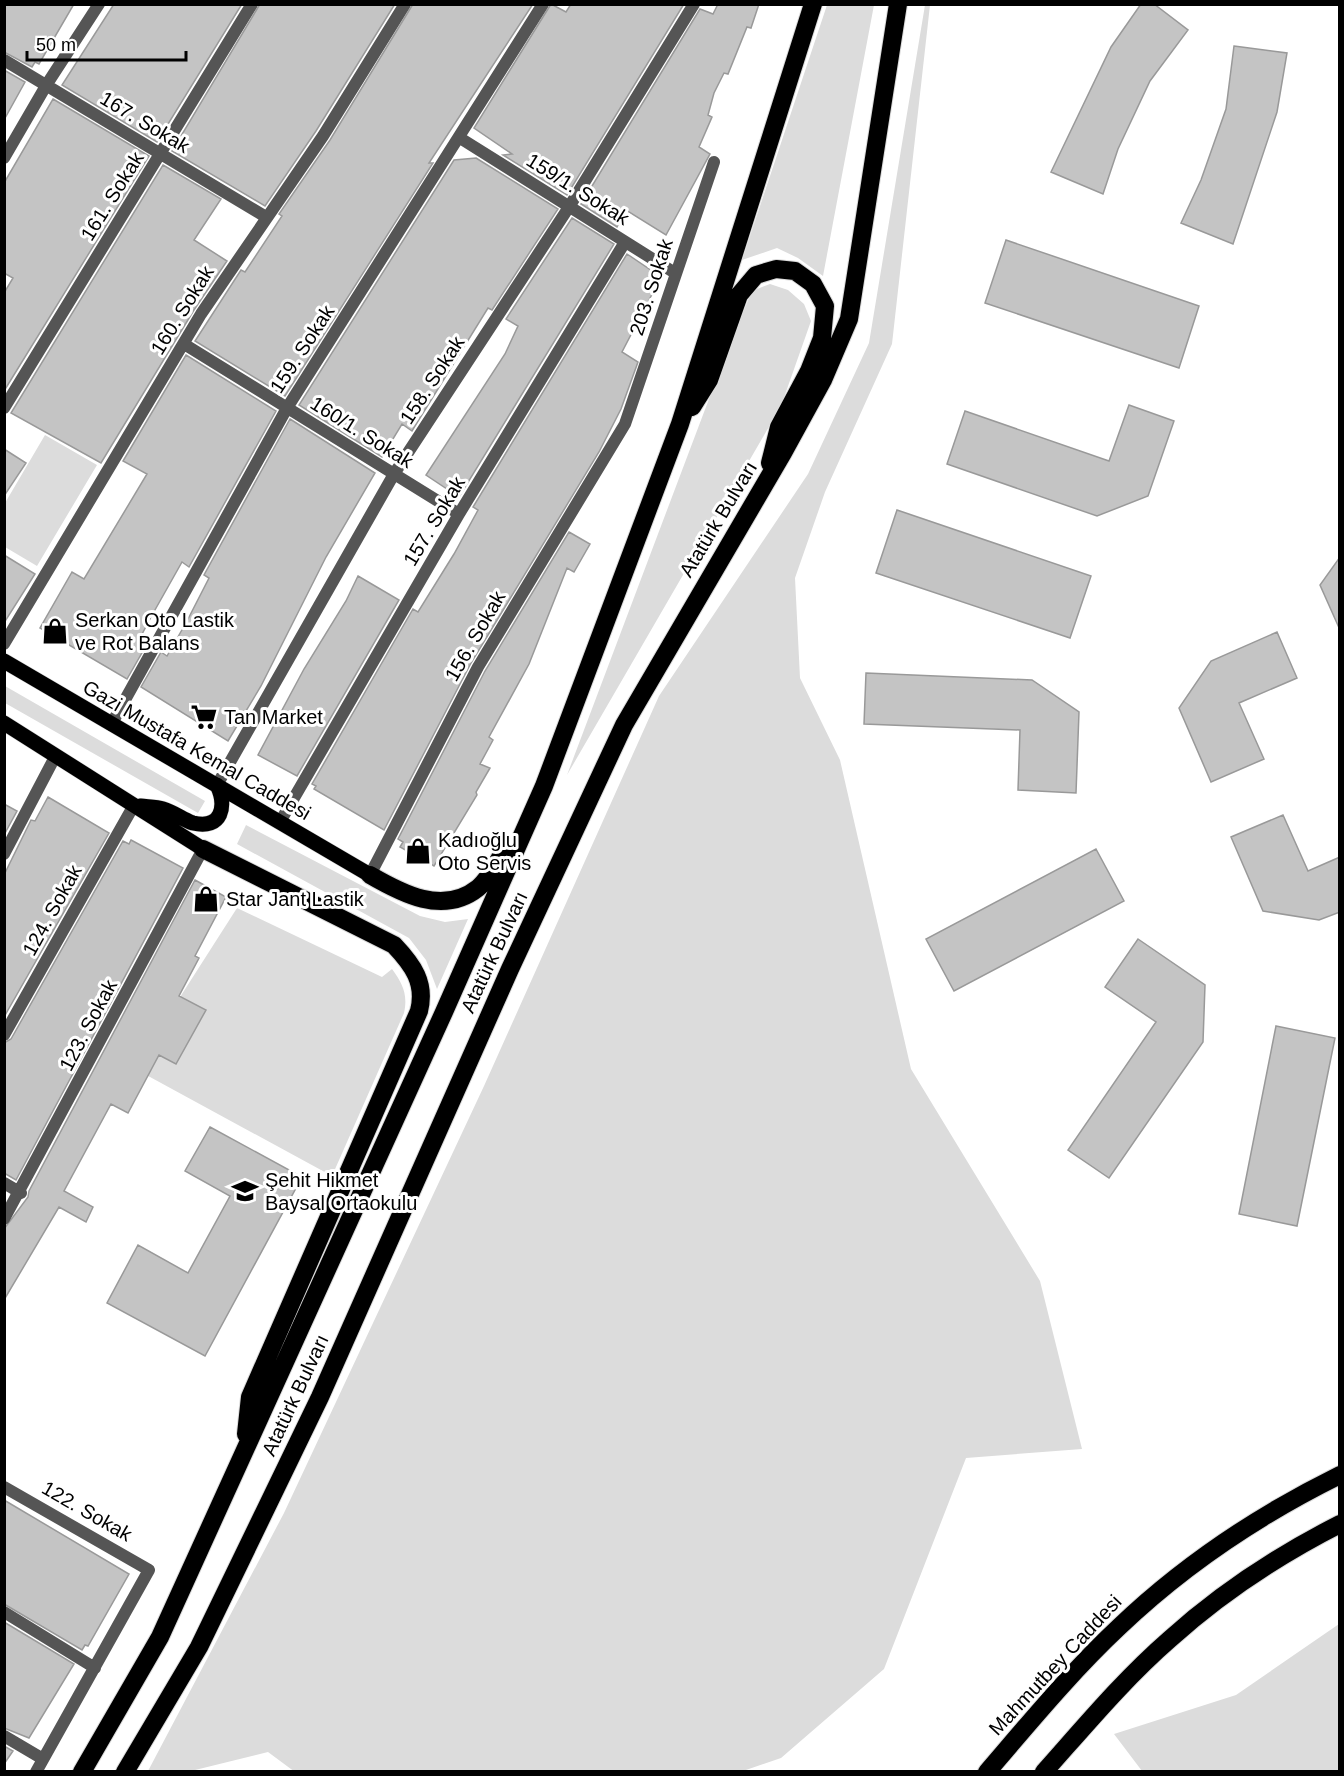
<svg xmlns="http://www.w3.org/2000/svg" width="1344" height="1776" viewBox="0 0 1344 1776" font-family="Arial,sans-serif">
<rect width="100%" height="100%" fill="#fff"/>
<path fill="#dcdcdc" d="M 827,5 L 874,5 L 823,276 L 798,258 L 777,248 L 742,260 Z
M 925,5 L 930,5 L 892,344 L 825,492 L 795,578 L 800,678 L 840,760 L 911,1069 L 1040,1281 L 1082,1449 L 966,1458 L 884,1669 L 781,1758 L 743,1771 L 295,1772 L 268,1752 L 191,1771 L 148,1771 L 284,1513 L 484,1086 L 659,696 L 808,474 L 869,343 Z
M 770,284 L 788,290 L 804,304 L 811,321 L 781,406 L 567,775 L 732,338 L 752,291 Z
M 45,435 L 97,465 L 37,566 L 5,547 L 5,503 Z
M 5,686 L 205,801 L 198,813 L 5,703 Z
M 246,825 L 420,916 L 445,922 L 468,919 L 437,989 L 426,960 L 409,938 L 237,844 Z
M 237,908 L 382,977 L 392,969 C 403,984 408,995 404,1013 L 332,1176 L 139,1071 L 182,994 Z
M 1339,1624 L 1339,1771 L 1142,1771 L 1114,1734 L 1236,1695 Z"/>
<path fill="#c4c4c4" stroke="#999" stroke-width="1.5" d="M 4,4 L 74,4 L 39,64 L 35,62 L 32,67 L 4,52 Z
M 114,4 L 242,4 L 157,142 L 62,85 Z
M 260,4 L 395,4 L 316,131 L 265,206 L 172,151 Z
M 413,4 L 533,4 L 429,163 L 433,163 L 285,396 L 195,341 L 241,270 L 245,272 L 282,216 L 279,214 L 330,140 Z
M 551,4 L 566,12 L 571,4 L 684,4 L 567,195 L 503,155 L 512,154 L 474,128 Z
M 718,4 L 759,4 L 751,28 L 747,27 L 728,74 L 724,73 L 714,93 L 708,115 L 712,117 L 699,147 L 710,154 L 666,235 L 626,210 L 617,227 L 581,204 L 700,9 L 713,14 Z
M 1141,4 L 1154,4 L 1188,30 L 1150,81 L 1118,149 L 1103,194 L 1051,172 L 1111,47 Z
M 1234,46 L 1287,53 L 1277,112 L 1233,244 L 1181,223 L 1201,180 L 1226,109 Z
M 4,70 L 25,82 L 4,120 Z
M 53,99 L 149,156 L 4,391 L 4,293 L 13,278 L 4,273 L 4,183 Z
M 476,158 L 558,209 L 492,310 L 488,308 L 412,431 L 402,424 L 382,457 L 299,405 L 454,160 Z
M 163,165 L 221,199 L 194,240 L 227,261 L 194,310 L 101,463 L 11,413 Z
M 572,218 L 614,244 L 459,497 L 426,475 L 505,354 L 518,326 L 506,319 Z
M 1006,240 L 1199,306 L 1179,368 L 985,303 Z
M 627,254 L 661,277 L 622,352 L 638,362 L 621,409 L 599,452 L 471,663 L 384,830 L 314,789 L 316,786 L 312,784 L 413,609 L 418,612 L 454,554 L 478,510 L 473,507 Z
M 186,355 L 276,411 L 189,567 L 182,562 L 151,617 L 139,640 L 147,644 L 127,679 L 40,628 L 72,572 L 84,579 L 147,474 L 123,461 Z
M 1129,405 L 1174,421 L 1148,496 L 1097,516 L 947,464 L 965,411 L 1109,461 Z
M 290,419 L 375,473 L 326,557 L 261,686 L 228,741 L 141,687 L 161,652 L 167,656 L 187,621 L 209,578 L 204,575 Z
M 4,449 L 26,463 L 4,496 Z
M 897,510 L 1091,576 L 1070,638 L 876,573 Z
M 569,532 L 590,544 L 574,572 L 567,568 L 529,664 L 489,737 L 493,740 L 480,764 L 490,768 L 476,792 L 477,795 L 434,866 L 400,847 L 403,842 L 398,839 L 485,671 Z
M 4,555 L 35,574 L 4,623 Z
M 1340,557 L 1340,630 L 1320,585 Z
M 358,576 L 399,600 L 297,776 L 258,755 L 304,669 L 346,601 Z
M 1277,632 L 1297,678 L 1239,703 L 1264,759 L 1211,782 L 1179,708 L 1211,661 Z
M 866,673 L 1032,680 L 1079,712 L 1076,793 L 1018,790 L 1020,730 L 864,724 Z
M 48,797 L 109,833 L 4,1017 L 4,875 L 31,820 L 35,821 Z
M 4,804 L 17,811 L 4,835 Z
M 1283,815 L 1308,871 L 1340,857 L 1340,912 L 1319,920 L 1263,911 L 1231,837 Z
M 131,840 L 183,868 L 16,1180 L 4,1173 L 4,1043 L 11,1039 L 123,841 L 129,844 Z
M 1096,849 L 1124,901 L 954,991 L 926,939 Z
M 195,880 L 226,897 L 195,956 L 199,958 L 179,996 L 206,1010 L 176,1064 L 159,1055 L 128,1113 L 111,1104 L 64,1191 L 93,1207 L 86,1222 L 59,1207 L 4,1300 L 4,1229 L 28,1197 L 29,1191 Z
M 1138,939 L 1205,985 L 1203,1042 L 1109,1178 L 1068,1150 L 1156,1022 L 1105,987 Z
M 1276,1026 L 1335,1038 L 1297,1226 L 1239,1214 Z
M 210,1127 L 302,1177 L 205,1356 L 107,1303 L 138,1245 L 188,1273 L 230,1196 L 185,1171 Z
M 4,1500 L 129,1574 L 88,1646 L 85,1645 L 82,1650 L 4,1604 Z
M 4,1622 L 74,1664 L 29,1738 L 4,1728 Z
M 4,1746 L 13,1751 L 4,1764 Z"/>
<g fill="none" stroke-linecap="round" stroke-linejoin="round">
<g stroke="#dbdbdb" stroke-width="16">
<path id="primary" d="M 4,661 L 370,875
M 4,723 L 203,849
M 140,806 C 147,807 156,807 163,809 C 174,812 183,820 193,823 C 222,830 227,806 217,785"/>
</g>
<g stroke="#dbdbdb" stroke-width="20">
<path id="highway" d="M 692,407 L 709,380 L 739,295 L 756,275 L 776,269 L 795,271 L 813,284 L 825,306 L 822,338 L 809,371 L 779,427 L 770,463
M 203,849 L 394,945 C 413,965 426,983 419,1011 L 250,1397 L 246,1434
M 370,875 C 401,893 443,916 478,888 C 490,878 499,859 507,846
M 82,1772 L 160,1637 L 444,1012 L 544,786 L 680,424 L 813,4
M 125,1772 L 199,1647 L 320,1397 L 510,969 L 624,725 L 783,453 L 823,380 L 849,319 L 898,4
M 987,1772 C 1030,1722 1072,1671 1119,1627 C 1184,1565 1259,1515 1340,1475
M 1044,1772 C 1085,1726 1124,1679 1170,1639 C 1221,1593 1279,1555 1340,1524"/>
</g>
<path stroke="#555" stroke-width="12" d="M 4,60 L 266,217
M 460,138 L 675,273
M 4,158 L 47,84 L 99,4
M 184,344 L 459,514
M 4,408 L 252,4
M 4,644 L 201,314 L 323,136 L 405,4
M 111,725 L 287,408 L 543,4
M 217,785 L 394,474 L 569,207 L 694,4
M 280,822 L 459,514 L 625,242
M 4,854 L 56,755
M 370,875 L 478,667 L 625,424 L 714,162
M 4,1035 L 134,805
M 4,1183 L 21,1193
M 4,1219 L 203,849
M 4,1487 L 149,1570 L 36,1772
M 4,1612 L 95,1668
M 4,1736 L 43,1759"/>
<use href="#primary" stroke="#000" stroke-width="15"/>
<use href="#highway" stroke="#000" stroke-width="18"/>
</g>
<defs>
<g id="shop-bare" transform="scale(2.07)"><path d="M-5-2.5h2.3a2.7 3.5 0 0 1 5.4 0H5L5.5 6h-11ZM-1.5-2.5h3a1.5 2.3 0 0 0-3 0Z" fill="#000" stroke="#fff" stroke-width="2.5" paint-order="stroke"/></g>
<g id="supermarket-bare" transform="scale(2.07)"><path d="M-6-5.5h2.5l.6 2H6L4.5 2H-2.5L-4.4-4H-6ZM-1.5 3.2a1.3 1.3 0 1 0 .1 0ZM3 3.2a1.3 1.3 0 1 0 .1 0Z" fill="#000" stroke="#fff" stroke-width="2.5" paint-order="stroke"/></g>
<g id="school-bare" transform="scale(2.07)"><path d="M0-5L7-2L0 1L-7-2ZM-4 1L0 2.5L4 1V4Q0 6-4 4Z" fill="#000" stroke="#fff" stroke-width="2.5" paint-order="stroke"/></g>
</defs>
<g fill-rule="evenodd">
<use href="#shop-bare" x="55" y="631"/>
<use href="#supermarket-bare" x="204" y="717"/>
<use href="#shop-bare" x="418" y="851"/>
<use href="#shop-bare" x="206" y="899"/>
<use href="#school-bare" x="245" y="1191"/>
</g>
<g text-anchor="middle" dominant-baseline="central" stroke-width="6" stroke-linejoin="round" paint-order="stroke">
<g font-size="20" fill="#000" stroke="#fff">
<text transform="translate(145 122) rotate(31)">167. Sokak</text>
<text transform="translate(578 189) rotate(32)">159/1. Sokak</text>
<text transform="translate(112 196) rotate(-58)">161. Sokak</text>
<text transform="translate(651 287) rotate(-72)">203. Sokak</text>
<text transform="translate(182 310) rotate(-58)">160. Sokak</text>
<text transform="translate(302 349) rotate(-57)">159. Sokak</text>
<text transform="translate(432 380) rotate(-57)">158. Sokak</text>
<text transform="translate(362 432) rotate(32)">160/1. Sokak</text>
<text transform="translate(718 519) rotate(-59)">Atatürk Bulvarı</text>
<text transform="translate(434 521) rotate(-59)">157. Sokak</text>
<text transform="translate(475 636) rotate(-60)">156. Sokak</text>
<text transform="translate(197 750) rotate(30)">Gazi Mustafa Kemal Caddesi</text>
<text transform="translate(52 910) rotate(-61)">124. Sokak</text>
<text transform="translate(494 952) rotate(-65)">Atatürk Bulvarı</text>
<text transform="translate(88 1025) rotate(-62)">123. Sokak</text>
<text transform="translate(295 1395) rotate(-65)">Atatürk Bulvarı</text>
<text transform="translate(87 1511) rotate(30)">122. Sokak</text>
<text transform="translate(1055 1665) rotate(-47)">Mahmutbey Caddesi</text>
</g>
<g font-size="20" fill="#000" stroke="#fff" text-anchor="start">
<text x="75" y="620">Serkan Oto Lastik<tspan x="75" dy="23">ve Rot Balans</tspan></text>
<text x="224" y="717">Tan Market</text>
<text x="438" y="840">Kadıoğlu<tspan x="438" dy="23">Oto Servis</tspan></text>
<text x="226" y="899">Star Jant Lastik</text>
<text x="265" y="1180">Şehit Hikmet<tspan x="265" dy="23">Baysal Ortaokulu</tspan></text>
</g>
</g>
<rect width="1344" height="1776" fill="none" stroke="#000000" stroke-width="12"/>
<path d="M27 51v9h159v-9" fill="none" stroke="#000000" stroke-width="3"/>
<text x="36" y="51" font-size="18" fill="#000000" stroke="#ffffff" stroke-width="4.5" paint-order="stroke">50 m</text>
</svg>
